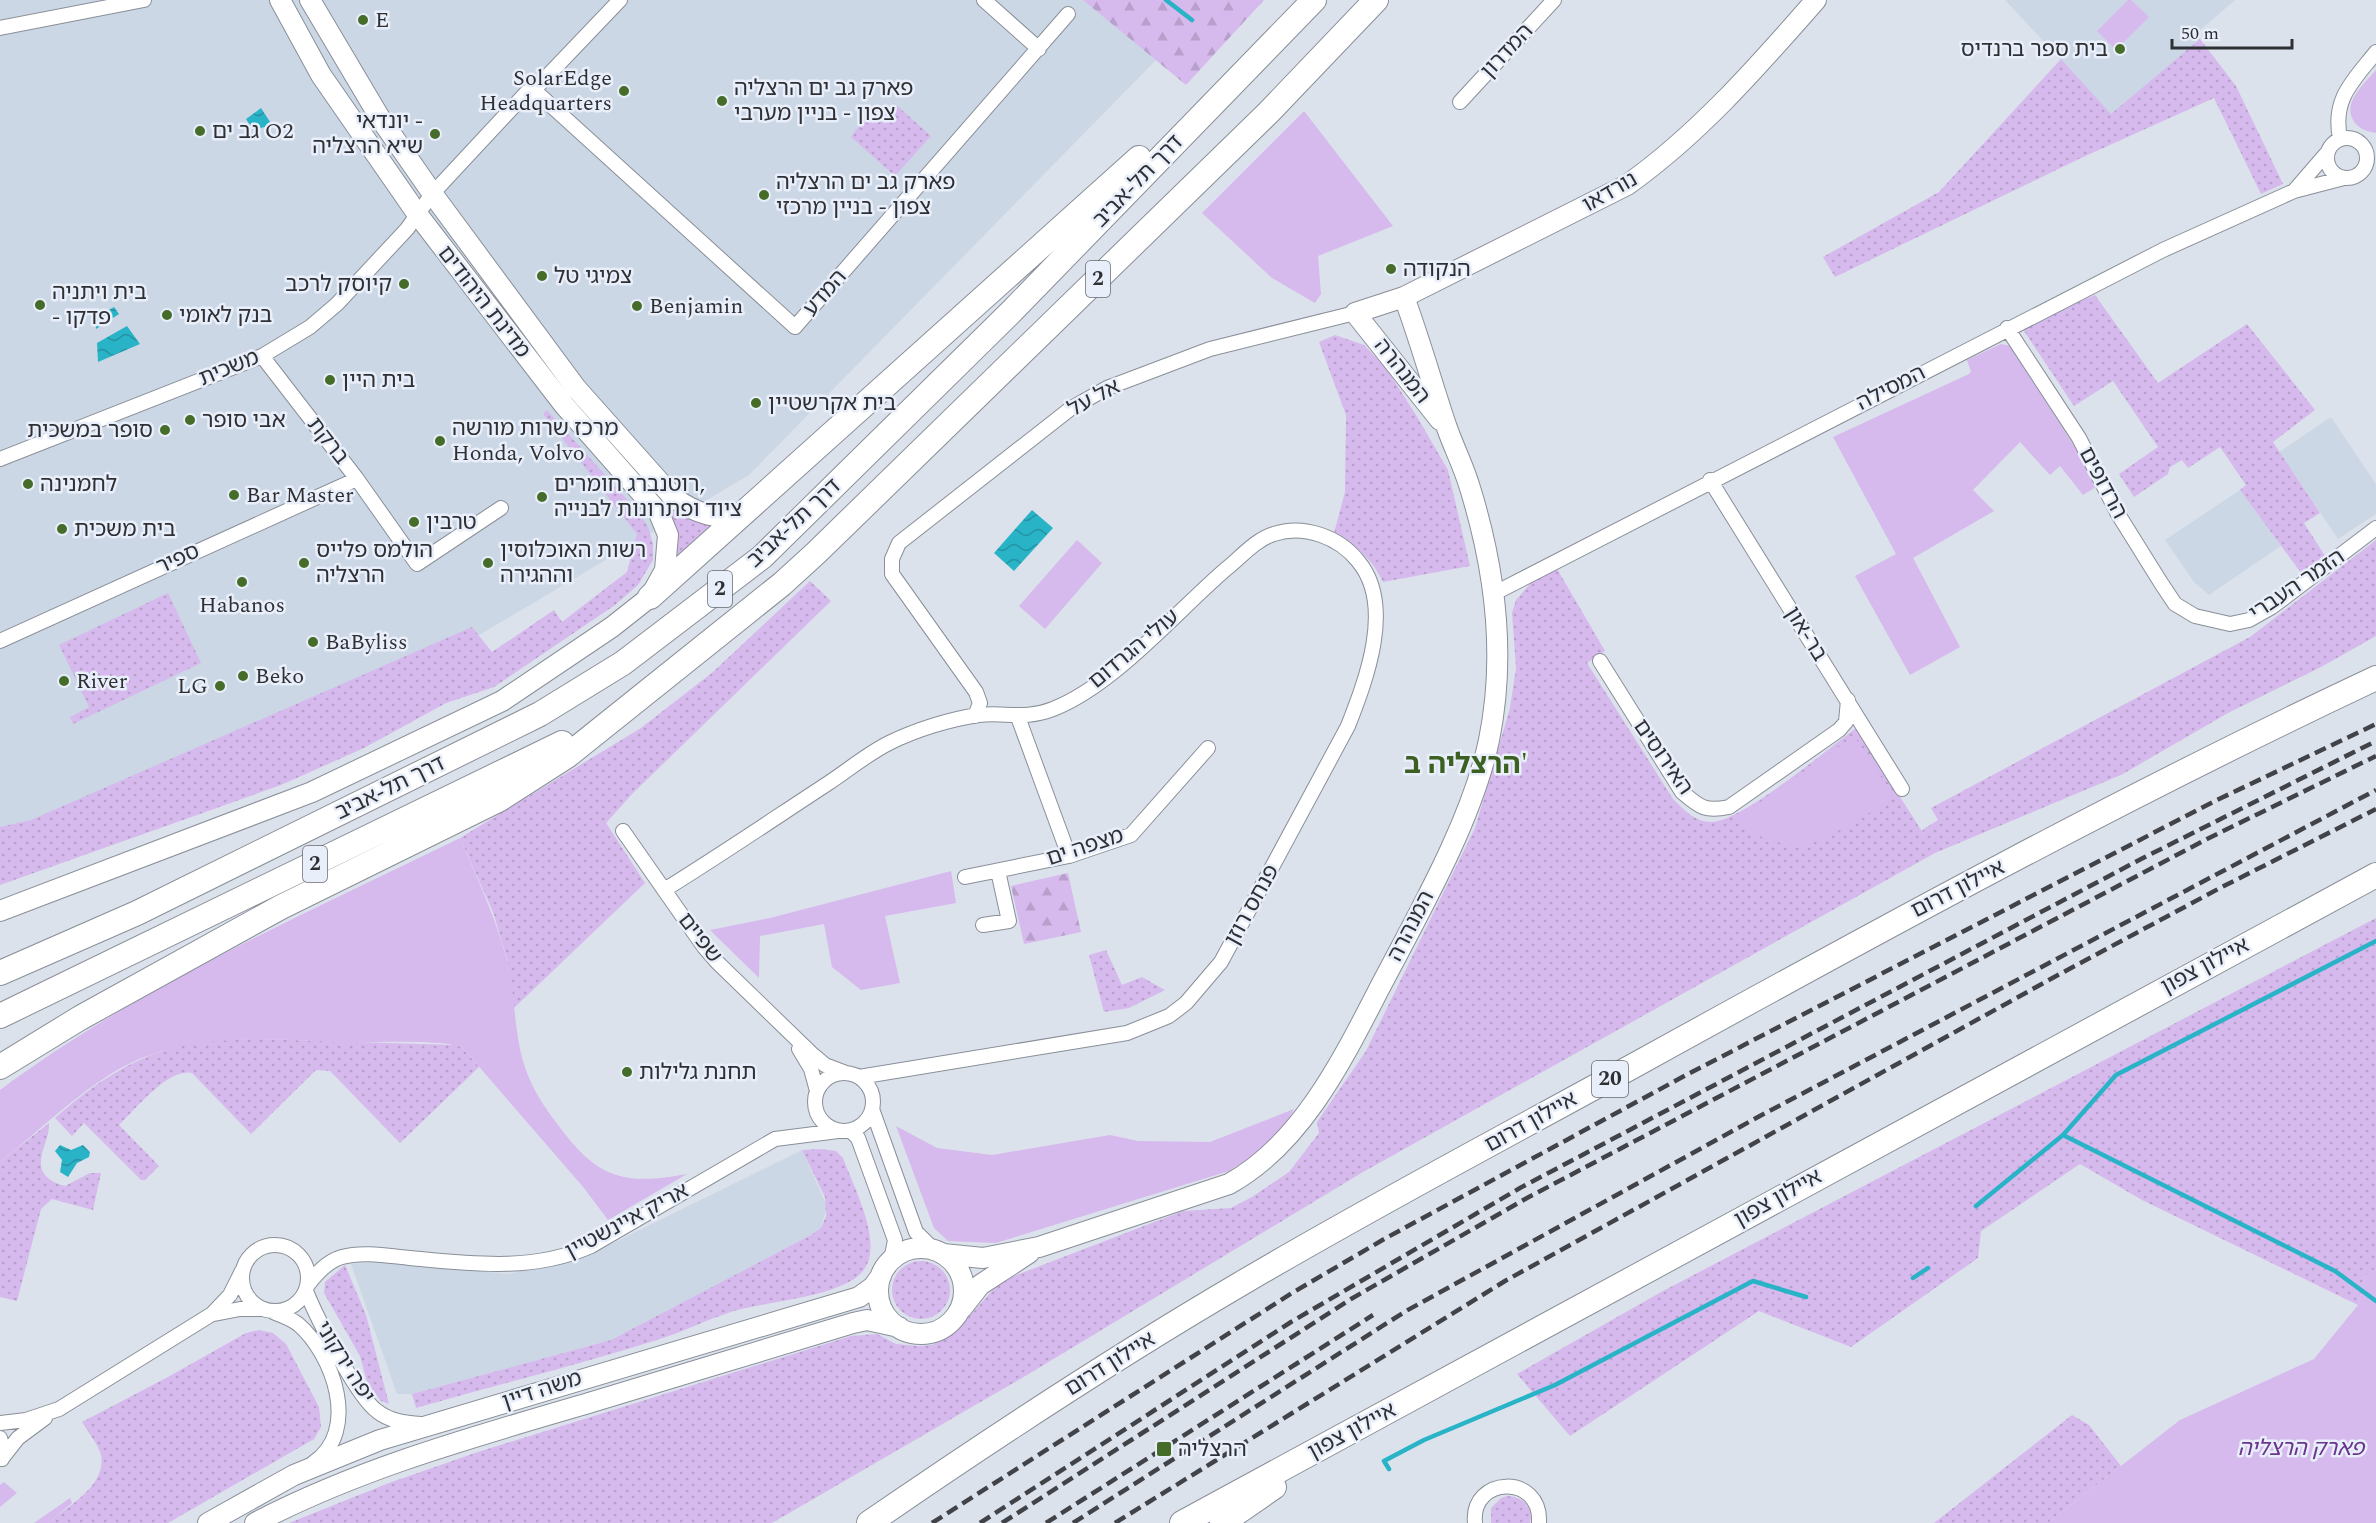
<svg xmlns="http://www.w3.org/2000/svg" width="2376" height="1523" viewBox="0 0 2376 1523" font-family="Spectral,'Noto Sans Hebrew',serif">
<defs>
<pattern id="grass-dots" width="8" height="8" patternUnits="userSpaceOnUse" patternTransform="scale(1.5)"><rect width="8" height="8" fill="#d6b9ed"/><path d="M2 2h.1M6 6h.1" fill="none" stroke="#b89fcc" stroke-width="1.8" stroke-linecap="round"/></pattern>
<pattern id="forest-firs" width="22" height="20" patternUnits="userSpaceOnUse" patternTransform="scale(1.5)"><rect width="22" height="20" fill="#d6b9ed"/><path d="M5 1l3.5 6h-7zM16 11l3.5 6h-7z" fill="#b89fcc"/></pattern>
<pattern id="water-waves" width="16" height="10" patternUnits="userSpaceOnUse" patternTransform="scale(1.5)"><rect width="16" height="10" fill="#29b3c6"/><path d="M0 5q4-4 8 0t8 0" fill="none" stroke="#2492a2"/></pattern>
</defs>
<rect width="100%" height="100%" fill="#dce2ec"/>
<path fill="#ccd7e6" d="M 0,0 L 1095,0 L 1162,54 L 749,475 L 331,723 L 0,879 Z
M 2005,0 L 2235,0 L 2196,34 L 2200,39 L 2111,114 Z
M 2331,417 L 2376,484 L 2376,514 L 2338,539 L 2279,452 Z
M 2240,490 L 2281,546 L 2209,595 L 2194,582 L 2165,540 Z
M 802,1150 L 827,1206 L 821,1228 L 811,1235 L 611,1340 L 412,1394 L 397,1394 L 351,1264 L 372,1262 L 509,1274 L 593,1253 Z"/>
<path fill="url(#grass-dots)" d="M 2200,39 L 2236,86 L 2283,184 L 2261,194 L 2214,98 L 2081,158 L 1835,277 L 1823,257 L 1939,192 L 2061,59 L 2111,114 Z
M 894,103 L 931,136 L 895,176 L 851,137 L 874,105 L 885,113 Z
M 2095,295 L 2158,383 L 2247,324 L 2315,410 L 2273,442 L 2320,513 L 2304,523 L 2325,556 L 2301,573 L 2240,490 L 2246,485 L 2220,447 L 2188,468 L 2182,460 L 2170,467 L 2168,474 L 2134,497 L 2119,474 L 2158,447 L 2113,381 L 2074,406 L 2024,331 L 2029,322 Z
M 1335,335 L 1364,345 L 1386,368 L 1416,415 L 1448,470 L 1470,566 L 1383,582 C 1372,558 1356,546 1334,533 L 1345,492 L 1346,415 L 1319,342 Z
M 547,410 L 640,514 L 648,527 L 653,544 L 653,560 L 638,585 L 615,605 L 494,687 L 446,703 L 364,748 L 281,785 L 0,885 L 0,827 L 31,820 L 472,627 L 492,652 L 554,610 L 562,622 L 627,572 L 637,534 L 543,414 Z
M 671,505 L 690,519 L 718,524 L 669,573 L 665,512 Z
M 2376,540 L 2376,636 L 2321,667 L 2228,713 L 2121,775 L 1935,853 L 1363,1172 L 1022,1378 L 772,1523 L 289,1523 L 389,1483 L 478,1452 L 851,1336 L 877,1334 L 896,1344 L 918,1346 L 932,1345 L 955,1332 L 1001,1281 L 1183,1211 L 1231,1208 L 1252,1197 L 1289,1172 L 1319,1133 L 1317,1122 L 1366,1051 L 1475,828 L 1510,708 L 1516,668 L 1512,613 L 1516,600 L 1535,578 L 1556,567 L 1605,651 L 1587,663 L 1673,799 C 1683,809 1695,822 1711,822 C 1741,822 1828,749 1856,728 L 1925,836 L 1922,830 L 1938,820 L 1931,808 L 2250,637 Z
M 810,581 L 831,601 L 632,794 L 606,823 L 645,883 L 514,1008 L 507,959 L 493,912 L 460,838 L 641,728 L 713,672 Z
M 168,593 L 201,663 L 73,724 L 70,717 L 89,707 L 59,645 Z
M 2376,918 L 2376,1268 L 2365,1276 L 2358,1305 L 2142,1200 L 2080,1164 L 1981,1231 L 1978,1258 L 1851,1347 L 1759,1311 L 1570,1436 L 1517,1374 L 1663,1291 Z
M 1106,950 L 1122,985 L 1142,977 L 1165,990 L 1129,1008 L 1104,1012 L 1089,955 Z
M 258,1039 L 455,1045 L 462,1047 L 479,1067 L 400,1143 L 330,1071 L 316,1070 L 251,1134 L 192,1073 C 168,1068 136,1109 119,1125 L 159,1166 L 145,1180 L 141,1180 L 84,1123 L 72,1136 L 55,1118 C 95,1083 135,1055 188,1044 C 211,1040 235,1040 258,1039 Z
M 49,1123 C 51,1145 21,1173 65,1186 L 90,1173 L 101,1173 L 93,1210 L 52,1199 L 41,1209 L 17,1301 L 0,1297 L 0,1162 Z
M 820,1149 L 836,1151 L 843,1158 C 853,1186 885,1244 863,1271 C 842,1297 767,1301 734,1311 C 708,1319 683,1332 657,1340 C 578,1365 496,1385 416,1408 L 412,1394 L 611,1340 L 811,1235 L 821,1228 L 826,1216 L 825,1197 L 802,1150 Z
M892 1290a29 29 0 1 1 58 0a29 29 0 1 1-58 0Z
M 345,1265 L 366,1315 L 389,1404 L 381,1401 L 367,1382 L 360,1356 L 324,1293 L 325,1282 Z
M 259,1330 L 273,1333 L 286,1344 L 319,1407 L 321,1427 L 314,1439 L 168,1523 L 48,1523 C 68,1506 107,1486 101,1455 C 98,1444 88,1432 82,1422 L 168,1377 L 246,1333 Z
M 2072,1415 L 2089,1425 L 2121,1466 L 2048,1523 L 1934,1523 Z
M 1507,1496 C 1524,1497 1533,1507 1530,1523 L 1491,1523 L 1491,1508 L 1501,1498 Z"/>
<path fill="url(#forest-firs)" d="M 1083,0 L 1264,0 L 1186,85 Z
M 1068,873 L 1081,932 L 1024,944 L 1011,886 Z"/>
<path fill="#d6b9ed" d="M 2128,0 L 2131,0 L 2149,17 L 2116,50 L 2097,31 Z
M 2376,70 L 2376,133 C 2368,132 2360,129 2355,123 C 2340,104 2365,83 2376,70 Z
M 1304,111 L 1393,226 L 1318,256 L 1321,294 L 1315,303 L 1272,278 L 1202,213 Z
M 2001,344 L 2010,346 L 2099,485 L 2083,495 L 2060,466 L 2050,475 L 2020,442 L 1973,490 L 1994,511 L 1913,558 L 1960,647 L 1910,675 L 1855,576 L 1896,554 L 1833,437 L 1969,374 L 1971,372 L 1967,360 Z
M 1077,540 L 1102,563 L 1045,629 L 1019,606 Z
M 1854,736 L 1895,798 C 1879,807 1823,842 1809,844 C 1785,848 1751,837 1736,819 Z
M 460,838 C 477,878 495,916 506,957 C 516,994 513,1034 526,1070 C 533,1090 545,1108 558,1125 C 597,1178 623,1186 687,1174 L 608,1220 L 584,1188 L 462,1047 C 437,1039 376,1043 348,1042 C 272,1040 188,1030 119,1069 C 76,1094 39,1131 0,1162 L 0,1090 C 141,985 303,915 460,838 Z
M 951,871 L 956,903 L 885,916 L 900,983 L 861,990 L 832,967 L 824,924 L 760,936 L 759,978 L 710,930 L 770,918 Z
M 1294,1109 L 1286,1124 L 1266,1148 L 1229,1171 L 996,1243 L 948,1241 L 934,1228 L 896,1126 L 937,1148 L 992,1155 L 1110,1135 L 1138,1141 L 1210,1142 Z
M 2376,1268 L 2376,1523 L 2048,1523 L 2180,1420 L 2314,1359 L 2358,1305 L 2365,1276 Z
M 4,1482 L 17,1493 L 0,1507 L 0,1485 Z
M 70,1498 L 72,1503 L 48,1523 L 34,1523 Z"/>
<path fill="url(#water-waves)" d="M 261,108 L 272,125 L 253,130 L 246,119 Z
M 114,307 L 119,314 L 96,329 L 95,318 Z
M 127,326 L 140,344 L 98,362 L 97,343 Z
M 1032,510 L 1053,528 L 1014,571 L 994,553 Z
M 60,1145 L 71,1150 L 83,1145 L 90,1152 L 89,1157 L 77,1163 L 68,1177 L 60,1172 L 62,1160 L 55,1151 Z"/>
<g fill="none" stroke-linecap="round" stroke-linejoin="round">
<path stroke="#29b3c6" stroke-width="4.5" d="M 1166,0 L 1192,20
M 2063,1135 L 2335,1271 L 2376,1301
M 1976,1206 L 2063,1135 L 2116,1075 L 2376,941
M 1913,1278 L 1928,1268
M 1389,1469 L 1384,1461 L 1424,1440 L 1555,1385 L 1753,1281 L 1806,1297"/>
<g stroke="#898f98" stroke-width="16">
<path id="street" d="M 984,0 L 1039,49
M 0,28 L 144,0
M 534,90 L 795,327 L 1068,14
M 532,98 L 534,90 L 620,0
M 1460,102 L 1554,0
M2327 158a20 20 0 1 1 40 0a20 20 0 1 1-40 0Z
M 2340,138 C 2332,99 2353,81 2376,52
M 2294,191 L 2326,154
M 2007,328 L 2079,438 L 2118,514 L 2161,583 L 2175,604 L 2195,616 L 2230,624 L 2249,620 L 2272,607 L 2376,528
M 262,356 L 357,479 L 417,564 L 501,508
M 0,459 L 262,356 L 310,327 L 337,304 L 407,229 L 432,194 L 527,92 L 534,90
M 1710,480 L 1902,789
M 1493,594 L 2163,250 L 2294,191 L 2344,178
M 0,641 L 357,479
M 1600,661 L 1682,792 C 1700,807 1704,812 1729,807 L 1839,730 L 1846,722 L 1848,700
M 975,716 L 980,703 L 976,692 L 892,574 L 892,559 L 899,543 L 1070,409 L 1107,388 L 1210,349 L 1355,313
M 1018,717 L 1069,856
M 623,831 L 704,947 L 717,962 L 813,1055 L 825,1065 L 846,1073
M 965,877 L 1069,856 L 1131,835 L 1208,748
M 664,890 C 719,856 772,820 827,784 C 847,771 867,754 889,743 C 915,730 950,719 979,715 C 1005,712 1025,720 1053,709 C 1114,685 1175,613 1226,569 C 1240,558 1256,539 1274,534 C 1304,524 1339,537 1358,561 C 1395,605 1366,680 1348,726 L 1221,962 L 1186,1003 L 1169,1016 L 1127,1033 L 859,1077
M 983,925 L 1009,921 L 998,871
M 799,1049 L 811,1069 L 817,1091
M815 1102a29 29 0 1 1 58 0a29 29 0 1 1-58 0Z
M 872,1109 L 916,1232 L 934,1250
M 851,1131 L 858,1138 L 895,1240 L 891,1260
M242 1278a33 33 0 1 1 66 0a33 33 0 1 1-66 0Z
M 307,1286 C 316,1274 327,1261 342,1257 C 363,1251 389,1256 410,1258 C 472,1264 533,1272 591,1246 L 775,1139 L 838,1131
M 306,1291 C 316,1316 357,1397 377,1411 C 389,1421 405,1423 421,1424
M 273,1312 C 281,1315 290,1318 298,1324 C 333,1354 361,1431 313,1463
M 214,1314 L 240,1309 L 263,1309
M 0,1423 L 26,1420 L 59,1409 L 212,1314 L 230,1295 L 242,1271
M 0,1438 L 3,1448 L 2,1459
M 3,1457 L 18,1438 L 45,1418
M 1475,1523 C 1470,1476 1542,1473 1539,1523"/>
</g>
<g stroke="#898f98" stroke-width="22">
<path id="secondary" d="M 310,0 L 380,118 L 437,200 L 576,388 L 673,497 C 695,513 718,522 745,513
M 1440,420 L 1355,313 L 1404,297 L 1627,185 C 1699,134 1758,66 1816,0
M 0,911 L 312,792 L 502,701 L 612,627 L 650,597 L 665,570 L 668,535 L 659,513 L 564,405 L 418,215 L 321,75 L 280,0
M878 1291a43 43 0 1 1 86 0a43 43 0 1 1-86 0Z
M 943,1254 L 983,1258 L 1039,1247 L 1229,1184 C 1300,1145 1341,1063 1377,993 C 1416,918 1472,822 1489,740 C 1506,657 1495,569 1470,488 C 1464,467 1454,448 1447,428 C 1432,384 1420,340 1404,297
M 962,1308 L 980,1285 L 1029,1253
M 208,1523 L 294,1475 L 380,1440 L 859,1297 L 873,1287 L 881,1276
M 255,1523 C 362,1467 477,1436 592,1402 C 679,1376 766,1349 853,1323 L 867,1320 L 899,1327"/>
</g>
<g stroke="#898f98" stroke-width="26">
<path id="highway" d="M 650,597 L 1139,158
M 0,973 L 137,913 L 540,714 L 623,663 L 762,557 L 1012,311 L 1314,0
M 0,1016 L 562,743
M 0,1067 L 80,1018 L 281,907 L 500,799 L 567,756 L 782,584 L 816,553 L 1269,112 L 1376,0
M 869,1523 C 991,1439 1114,1358 1242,1283 C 1374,1205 1510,1134 1644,1060 C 1885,927 2127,795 2376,678
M 1182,1523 L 2376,875
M 1222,1523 L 1274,1487"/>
</g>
<use href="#street" stroke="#fff" stroke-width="14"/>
<use href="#secondary" stroke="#fff" stroke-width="20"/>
<use href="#highway" stroke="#fff" stroke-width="24"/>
<path stroke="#414348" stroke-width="4.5" stroke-dasharray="12 6" stroke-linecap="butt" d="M 932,1523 L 1292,1293 L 1386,1238 L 1688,1074 L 2215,801 L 2376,724
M 980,1523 L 1291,1322 L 1520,1188 L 2143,858 L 2376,741
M 1002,1523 L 1351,1299 L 1527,1198 L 2207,839 L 2376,756
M 1046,1523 L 1373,1315
M 1073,1523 L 1406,1311 L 1758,1117 L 2376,790
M 1115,1523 L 1505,1281 L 2058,975 L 2220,888 L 2376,809"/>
</g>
<g fill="#456d29" stroke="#e9effa" stroke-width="2">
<circle cx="363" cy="20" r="6"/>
<circle cx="2120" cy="49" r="6"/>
<circle cx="624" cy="91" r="6"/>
<circle cx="722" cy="101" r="6"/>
<circle cx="200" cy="131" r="6"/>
<circle cx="435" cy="134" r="6"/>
<circle cx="764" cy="195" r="6"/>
<circle cx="1391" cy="269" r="6"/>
<circle cx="542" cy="276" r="6"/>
<circle cx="404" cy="284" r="6"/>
<circle cx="40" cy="305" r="6"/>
<circle cx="637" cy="306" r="6"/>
<circle cx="167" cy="315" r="6"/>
<circle cx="330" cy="380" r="6"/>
<circle cx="756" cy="403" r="6"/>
<circle cx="190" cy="420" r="6"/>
<circle cx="165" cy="430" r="6"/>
<circle cx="440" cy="441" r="6"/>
<circle cx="28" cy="484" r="6"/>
<circle cx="234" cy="495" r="6"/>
<circle cx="542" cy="497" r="6"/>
<circle cx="414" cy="522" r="6"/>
<circle cx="62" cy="529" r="6"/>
<circle cx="304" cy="563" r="6"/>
<circle cx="488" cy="563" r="6"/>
<circle cx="242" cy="582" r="6"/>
<circle cx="313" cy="642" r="6"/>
<circle cx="243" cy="676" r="6"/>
<circle cx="64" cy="681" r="6"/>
<circle cx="220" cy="686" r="6"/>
<circle cx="627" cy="1072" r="6"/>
<rect x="1156" y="1441" width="16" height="16" rx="3"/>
</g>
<g text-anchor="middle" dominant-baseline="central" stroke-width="5" stroke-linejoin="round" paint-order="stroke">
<g fill="#e9effa" stroke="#66696f" stroke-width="1.5">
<rect x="1086" y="261" width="24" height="36" rx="4.5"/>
<rect x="708" y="571" width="24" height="36" rx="4.5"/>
<rect x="303" y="846" width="24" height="36" rx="4.5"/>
<rect x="1592" y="1061" width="36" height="36" rx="4.5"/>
</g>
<g font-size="21" font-weight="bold" fill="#2e3034">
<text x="1098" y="279">2</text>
<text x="720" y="589">2</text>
<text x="315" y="864">2</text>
<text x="1610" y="1079">20</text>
</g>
<g font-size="22" fill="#2e3034" stroke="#e9effa" text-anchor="start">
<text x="375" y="20">E</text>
<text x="2108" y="49" text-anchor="end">בית ספר ברנדיס</text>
<text x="612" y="78" text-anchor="end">SolarEdge<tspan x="612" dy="25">Headquarters</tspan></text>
<text x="734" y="88">פארק גב ים הרצליה<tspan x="734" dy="25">צפון - בניין מערבי</tspan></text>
<text x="423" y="121" text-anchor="end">יונדאי -<tspan x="423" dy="25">שיא הרצליה</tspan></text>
<text x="212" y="131">גב ים O2</text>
<text x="776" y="182">פארק גב ים הרצליה<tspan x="776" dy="25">צפון - בניין מרכזי</tspan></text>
<text x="1403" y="269">הנקודה</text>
<text x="554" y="276">צמיגי טל</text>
<text x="392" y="284" text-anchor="end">קיוסק לרכב</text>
<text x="52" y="292">בית ויתניה<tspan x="52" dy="25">- פדקו</tspan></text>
<text x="649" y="306">Benjamin</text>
<text x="179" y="315">בנק לאומי</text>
<text x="342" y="380">בית היין</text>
<text x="768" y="403">בית אקרשטיין</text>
<text x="202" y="420">אבי סופר</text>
<text x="452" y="428">מרכז שרות מורשה<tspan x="452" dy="25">Honda, Volvo</tspan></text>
<text x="153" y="430" text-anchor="end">סופר במשכית</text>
<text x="40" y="484">לחמנינה</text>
<text x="554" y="484">רוטנברג חומרים,<tspan x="554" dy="25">ציוד ופתרונות לבנייה</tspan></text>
<text x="246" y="495">Bar Master</text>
<text x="426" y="522">טרבין</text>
<text x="74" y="529">בית משכית</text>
<text x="316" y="550">הולמס פלייס<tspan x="316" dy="25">הרצליה</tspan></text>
<text x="500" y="550">רשות האוכלוסין<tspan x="500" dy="25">וההגירה</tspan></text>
<text x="242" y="605" text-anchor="middle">Habanos</text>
<text x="325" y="642">BaByliss</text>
<text x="255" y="676">Beko</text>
<text x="76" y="681">River</text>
<text x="208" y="686" text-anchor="end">LG</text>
<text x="639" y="1072">תחנת גלילות</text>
<text x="1178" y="1449">הרצליה</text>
</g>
<g font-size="22" fill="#2e3034" stroke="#e9effa">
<text transform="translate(1507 51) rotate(-47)">המדרון</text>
<text transform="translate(1138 181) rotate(-46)">דרך תל-אביב</text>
<text transform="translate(1610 192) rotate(-30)">נורדאו</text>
<text transform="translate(825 293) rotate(-49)">המדע</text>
<text transform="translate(484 302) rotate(52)">מדינת היהודים</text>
<text transform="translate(229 368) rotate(-22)">משכית</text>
<text transform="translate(1402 371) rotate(52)">המנהרה</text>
<text transform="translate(1891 388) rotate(-27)">המסילה</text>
<text transform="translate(1094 398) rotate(-28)">אל על</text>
<text transform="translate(328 441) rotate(52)">ברקת</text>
<text transform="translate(2103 483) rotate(62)">הרדופים</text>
<text transform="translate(794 523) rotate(-43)">דרך תל-אביב</text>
<text transform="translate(178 559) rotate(-24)">ספיר</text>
<text transform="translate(2297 585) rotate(-34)">הזמר העברי</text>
<text transform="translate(1806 634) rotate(58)">בר-און</text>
<text transform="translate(1134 649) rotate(-40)">עולי הגרדום</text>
<text transform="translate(1663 757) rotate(55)">האירוסים</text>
<text transform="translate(390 788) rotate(-26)">דרך תל-אביב</text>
<text transform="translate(1085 847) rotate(-18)">מצפה ים</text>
<text transform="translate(1958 889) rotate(-27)">איילון דרום</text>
<text transform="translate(1252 905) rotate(-61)">פנחס רוזן</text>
<text transform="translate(1411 926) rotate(-63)">המנהרה</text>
<text transform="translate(700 938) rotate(52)">שפיים</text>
<text transform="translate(2205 966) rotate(-28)">איילון צפון</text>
<text transform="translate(1531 1122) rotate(-29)">איילון דרום</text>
<text transform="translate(1778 1198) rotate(-29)">איילון צפון</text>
<text transform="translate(627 1221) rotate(-28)">אריק איינשטיין</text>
<text transform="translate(345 1362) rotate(58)">יפה ירקוני</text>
<text transform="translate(1110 1364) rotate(-32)">איילון דרום</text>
<text transform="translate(542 1390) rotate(-18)">משה דיין</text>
<text transform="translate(1352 1431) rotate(-28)">איילון צפון</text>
</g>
<g font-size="22" font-style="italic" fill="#6a358c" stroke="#e9effa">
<text x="2301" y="1448">פארק הרצליה</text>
</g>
<g font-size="28" font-weight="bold" fill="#3b6021" stroke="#e9effa">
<text x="1466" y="764">הרצליה ב'</text>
</g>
</g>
<path d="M2172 39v9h120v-9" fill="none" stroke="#2e3034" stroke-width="3"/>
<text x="2181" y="39" font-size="18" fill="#2e3034" stroke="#e9effa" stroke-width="4.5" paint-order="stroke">50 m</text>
</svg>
